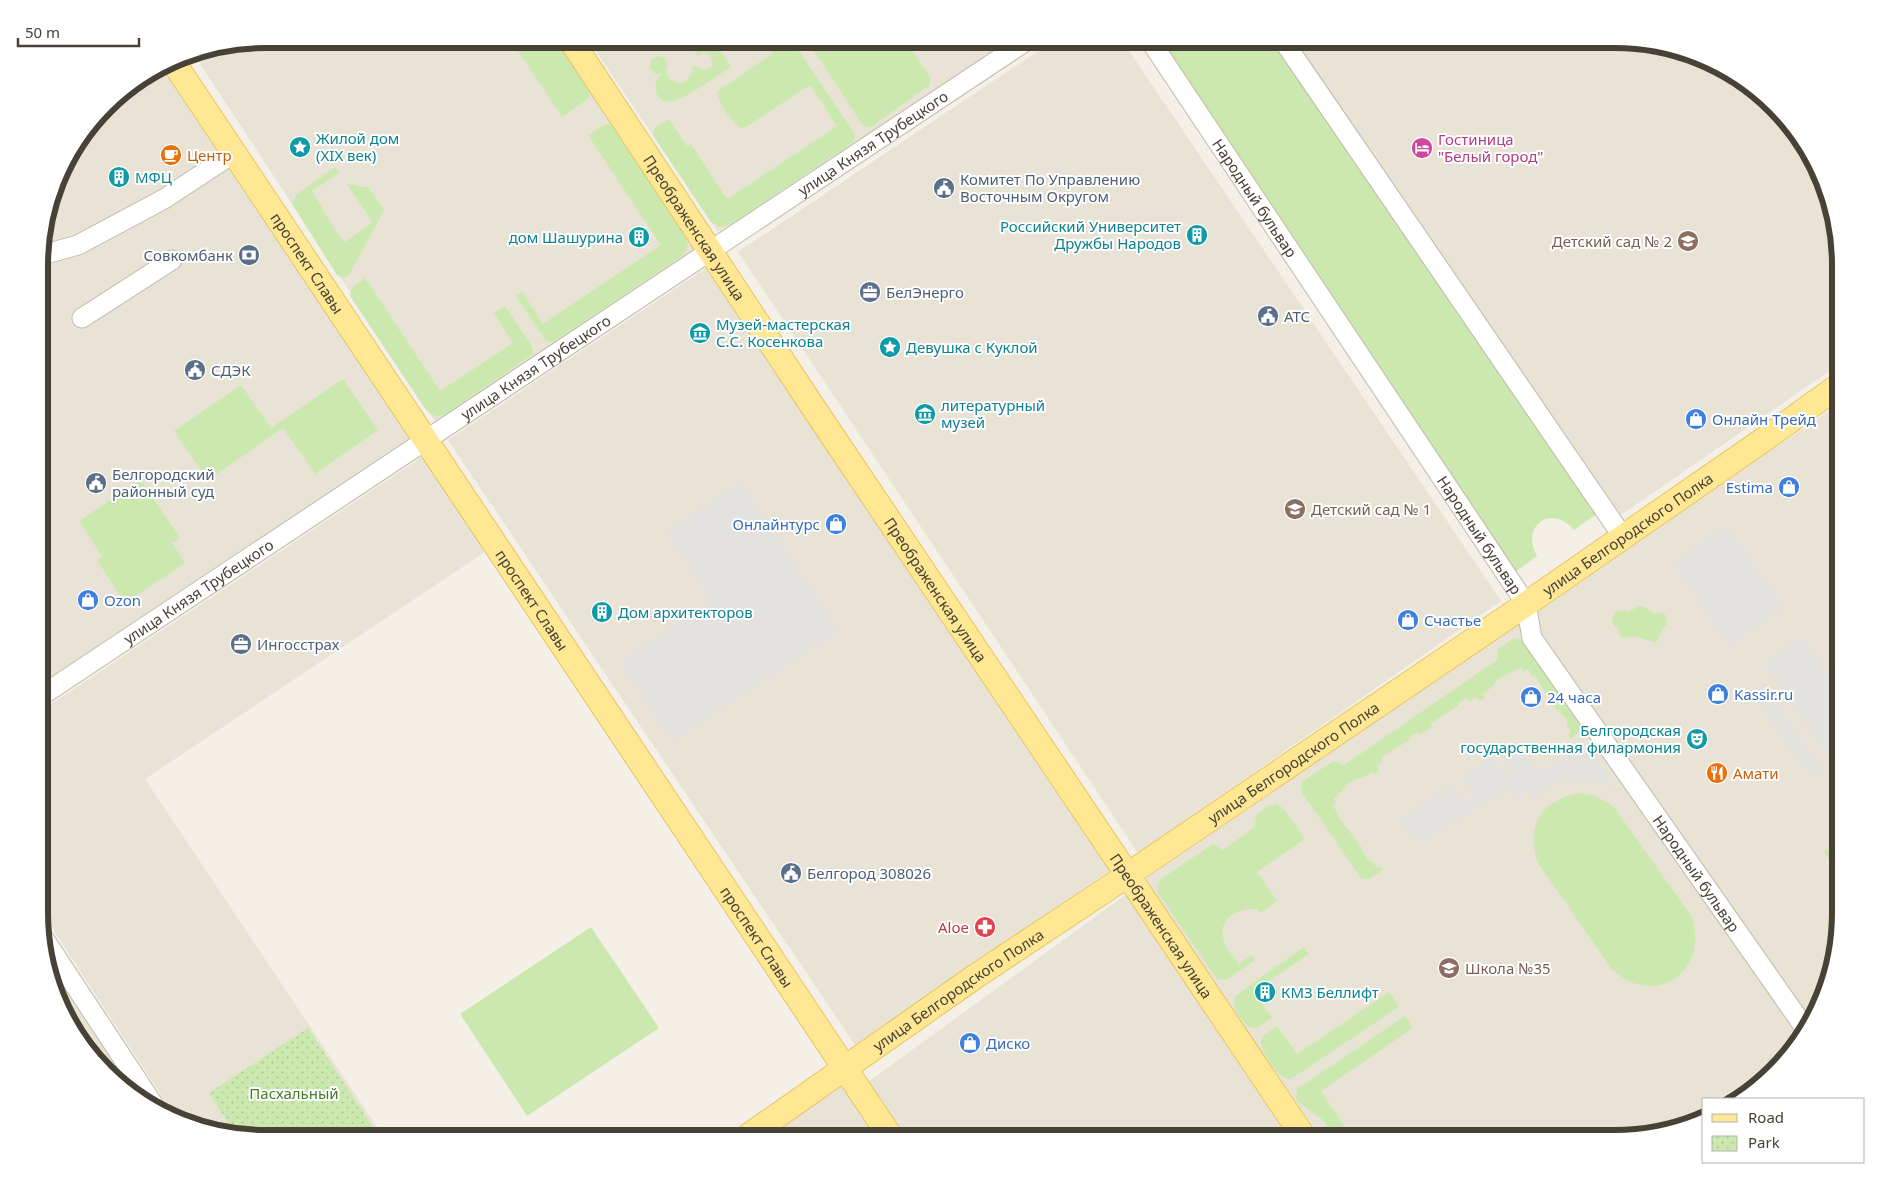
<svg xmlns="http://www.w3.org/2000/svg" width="1880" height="1178" font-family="'Noto Sans',sans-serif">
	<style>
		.residential { fill: #e8e3d5 }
		.green { fill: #cbe9af }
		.park { fill: url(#park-dots) }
		.parking { fill: #e4e2df }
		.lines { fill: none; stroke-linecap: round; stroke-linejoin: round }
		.minor-casing { stroke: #bfb9a9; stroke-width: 21 }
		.major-casing { stroke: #e5c663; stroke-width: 26 }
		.minor { stroke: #fff; stroke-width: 19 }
		.major { stroke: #ffe794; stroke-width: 24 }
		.labels { text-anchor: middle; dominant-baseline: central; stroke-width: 4; stroke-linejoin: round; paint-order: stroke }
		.culture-label { font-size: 15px; fill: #0d838f; stroke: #fff; text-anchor: start }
		.hotel-label { font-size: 15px; fill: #b23c85; stroke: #fff; text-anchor: start }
		.street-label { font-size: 15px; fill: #474136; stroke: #fff }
		.food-label { font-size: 15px; fill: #c56008; stroke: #fff; text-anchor: start }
		.service-label { font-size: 15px; fill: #4e5e75; stroke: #fff; text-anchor: start }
		.education-label { font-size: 15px; fill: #785e54; stroke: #fff; text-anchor: start }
		.shop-label { font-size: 15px; fill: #366cbe; stroke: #fff; text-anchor: start }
		.health-label { font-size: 15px; fill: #be3a42; stroke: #fff; text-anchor: end }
		.park-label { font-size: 15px; fill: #417928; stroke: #fff }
		.rim { fill: none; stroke: #474136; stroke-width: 6 }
	</style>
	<defs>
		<pattern id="park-dots" width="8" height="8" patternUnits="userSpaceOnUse" patternTransform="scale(1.25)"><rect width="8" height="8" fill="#cbe9af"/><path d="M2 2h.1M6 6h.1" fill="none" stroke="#b0c997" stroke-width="1.8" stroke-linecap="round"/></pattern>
	</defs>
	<rect width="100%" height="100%" fill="#f4f0e7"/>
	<g class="residential">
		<polygon points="264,39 558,39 696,248 436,423 193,53"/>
		<polygon points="588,39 1014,39 718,232"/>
		<polygon points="1056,39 1121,39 1501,601 1138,853 738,252"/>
		<polygon points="1288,39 1616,39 1675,47 1741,77 1811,151 1841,250 1841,363 1621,515"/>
		<polygon points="161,66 411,437 41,684 41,235 62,164 115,95"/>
		<polygon points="708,267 1112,869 855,1045 448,440"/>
		<polygon points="1841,403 1841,928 1829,986 1803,1039 1739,1099 1704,1099 1704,1117 1630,1139 1318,1139 1145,879"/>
		<polygon points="425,455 488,550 145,779 385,1139 264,1139 192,1127 178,1121 41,911 41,711"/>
		<polygon points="1128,893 1290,1139 906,1139 868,1082"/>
		<polygon points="51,969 139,1101 77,1039"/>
		<polygon points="841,1077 882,1139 754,1139"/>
	</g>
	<g class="green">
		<polygon points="510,39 555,39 589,90 590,95 588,99 562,117"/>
		<path d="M699,39H712L731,67C719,74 681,102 670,102C654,102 651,83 662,74H656L650,69L651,59L658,56L665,58L668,64L666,71C669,81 675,84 685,82L692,74V68L696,65C701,71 709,71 713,64L710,54L703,52L698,56L695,51L699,45Z"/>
		<path d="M770,39H791L854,133L855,138L852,143L730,225L720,227L711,222L654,137L653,132L656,127L669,119L687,146L691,144L727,199L837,126L810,85L746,127L741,128C733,125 716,100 718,91L772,54L774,46Z"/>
		<polygon points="806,39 904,39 930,77 930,85 872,126 867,127 862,124"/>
		<path d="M1151,39H1274L1598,513L1574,530C1552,504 1520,525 1537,556L1509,577Z"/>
		<path d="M605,124L613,126L685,235C689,243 688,250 682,256L555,341L549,342L545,340L516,296L522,292L543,324L661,245L588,135Z"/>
		<path d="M335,167L339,173L312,191C323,208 331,227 345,242L373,222L346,183L360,187H368L384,210L349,275L343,278L337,275L292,204L296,195Z"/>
		<path d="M365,278L440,391L513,343L494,313L505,306L533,348L532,355L444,415C437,417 432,416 426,410L350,296L352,288Z"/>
		<polygon points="343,379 378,430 315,474 283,428 208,480 174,431 241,385 271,428"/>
		<polygon points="141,480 180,538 172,543 185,563 125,603 97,560 102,556 79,521"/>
		<path d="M1639,606L1645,607L1654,614L1658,612L1665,614L1667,625L1663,628L1656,643L1638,637L1623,638L1620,635L1619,630L1613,625L1612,618C1615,610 1621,609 1628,612Z"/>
		<path d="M1515,638L1523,640L1581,723L1580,731L1571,739L1568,734L1571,732L1566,724L1568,722L1559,710L1557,711L1535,676L1533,677L1528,669L1524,672L1521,667C1513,673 1508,673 1500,678C1493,684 1491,689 1483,694L1485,698L1480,701L1476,697L1469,701L1466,698L1458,704L1459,705L1430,724L1432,727L1420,735L1417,732L1408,738L1409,740L1381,758L1383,762L1376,766L1379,771L1374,775L1372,772C1365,777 1360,778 1354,780C1344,785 1342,793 1333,799L1336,803L1333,806L1338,814L1337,815L1362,848L1361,849L1369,861L1371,860L1377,868L1380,866L1383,870L1369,879L1361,878L1303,794L1301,790L1302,782L1333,761L1344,765L1497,660L1498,649Z"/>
		<path d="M1579,793L1596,796L1613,806L1692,917C1704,953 1682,992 1641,985C1629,983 1620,976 1611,968L1538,863C1525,826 1541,800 1579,793Z"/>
		<path d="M1276,804L1283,808L1305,839L1257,872L1277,901L1261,913L1257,909C1240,908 1219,916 1223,937C1224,947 1233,956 1239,964L1252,955L1255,960L1229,978L1225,980L1217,979L1159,894L1157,886L1161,879L1213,844L1223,850L1255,827L1256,815L1268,806Z"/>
		<polygon points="1834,845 1841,846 1841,876 1824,852"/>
		<polygon points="591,927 659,1028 527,1116 460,1014"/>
		<path d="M1304,947L1309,954L1254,991L1272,1018L1257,1028L1249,1027C1241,1020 1231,1007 1235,996Z"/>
		<polygon points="1830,985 1829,986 1814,1017 1809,1007 1810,999"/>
		<path d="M1389,992L1399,1007L1291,1079C1277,1079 1266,1056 1261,1045L1262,1037L1277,1026L1297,1054Z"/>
		<polygon points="1405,1016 1413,1028 1321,1091 1353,1139 1336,1139 1323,1120 1298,1102 1296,1098 1297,1089"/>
	</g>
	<polygon class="park" points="308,1028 376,1132 365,1139 264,1139 255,1138 253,1135 250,1137 236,1135 209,1093"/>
	<g class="parking">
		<polygon points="146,76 153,87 90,127 115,95"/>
		<polygon points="740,482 839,631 672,742 619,662 712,600 666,531"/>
		<polygon points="1726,525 1784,608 1730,646 1672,563"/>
		<polygon points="1802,636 1841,692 1841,774 1763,663"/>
		<polygon points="1763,683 1823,771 1811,779 1751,692"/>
		<polygon points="1514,741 1532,767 1548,768 1584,744 1616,789 1591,780 1563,779 1534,799 1528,790 1514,799 1509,791 1417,844 1399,819 1451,784 1465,802 1474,795 1462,776 1492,756 1505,775 1512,770 1499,751"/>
	</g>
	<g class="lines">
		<g class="minor-casing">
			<g id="minor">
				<path id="s1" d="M1149,39L1526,604L1532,638L1807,1031"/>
				<polyline points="1282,39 1623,537"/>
				<polyline points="42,255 78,245 164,199 234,153"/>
				<polyline points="82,318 172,260"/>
				<path id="s2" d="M41,696L1029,39"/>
				<polyline points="41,934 157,1110"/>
			</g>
		</g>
		<g class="major-casing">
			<g id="major">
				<path id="s3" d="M570,39L817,413L1305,1139"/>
				<path id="s4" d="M172,60L892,1139"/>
				<path id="s5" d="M744,1139L976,976L1104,891L1506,618L1766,438L1841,384"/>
			</g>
		</g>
		<use href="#minor" class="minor"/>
		<use href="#major" class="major"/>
	</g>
	<defs>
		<g id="sight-disc" transform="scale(1.125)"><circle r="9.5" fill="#0f9aa8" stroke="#fff"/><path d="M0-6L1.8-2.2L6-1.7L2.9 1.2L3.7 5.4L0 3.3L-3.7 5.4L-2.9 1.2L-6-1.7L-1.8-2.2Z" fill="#fff"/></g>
		<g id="hotel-disc" transform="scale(1.125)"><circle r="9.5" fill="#d1479c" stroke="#fff"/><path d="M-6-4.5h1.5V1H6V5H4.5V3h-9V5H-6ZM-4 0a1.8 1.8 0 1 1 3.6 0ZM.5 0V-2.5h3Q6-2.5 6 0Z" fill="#fff"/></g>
		<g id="cafe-disc" transform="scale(1.125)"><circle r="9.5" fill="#e8710a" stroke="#fff"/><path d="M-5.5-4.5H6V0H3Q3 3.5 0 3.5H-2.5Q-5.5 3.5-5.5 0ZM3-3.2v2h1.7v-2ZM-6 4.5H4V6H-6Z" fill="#fff"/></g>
		<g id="building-disc" transform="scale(1.125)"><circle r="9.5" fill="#0f9aa8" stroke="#fff"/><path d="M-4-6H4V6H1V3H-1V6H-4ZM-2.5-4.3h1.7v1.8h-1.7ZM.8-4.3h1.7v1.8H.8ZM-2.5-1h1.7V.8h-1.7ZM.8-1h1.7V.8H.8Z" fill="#fff"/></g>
		<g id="civic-disc" transform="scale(1.125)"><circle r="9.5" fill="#5c6f8a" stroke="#fff"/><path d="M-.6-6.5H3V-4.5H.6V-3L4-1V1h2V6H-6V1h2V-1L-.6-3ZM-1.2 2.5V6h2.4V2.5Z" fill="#fff"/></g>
		<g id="school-disc" transform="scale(1.125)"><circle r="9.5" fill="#8d6e63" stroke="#fff"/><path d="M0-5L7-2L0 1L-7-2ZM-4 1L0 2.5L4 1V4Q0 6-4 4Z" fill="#fff"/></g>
		<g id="bank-disc" transform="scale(1.125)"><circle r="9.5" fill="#5c6f8a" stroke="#fff"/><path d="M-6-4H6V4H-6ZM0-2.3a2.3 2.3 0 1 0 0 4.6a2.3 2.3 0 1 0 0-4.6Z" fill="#fff"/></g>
		<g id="office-disc" transform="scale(1.125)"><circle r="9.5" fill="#5c6f8a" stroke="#fff"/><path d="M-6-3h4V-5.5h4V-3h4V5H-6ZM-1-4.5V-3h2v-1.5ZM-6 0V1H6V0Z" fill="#fff"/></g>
		<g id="museum-disc" transform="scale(1.125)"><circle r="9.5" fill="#0f9aa8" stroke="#fff"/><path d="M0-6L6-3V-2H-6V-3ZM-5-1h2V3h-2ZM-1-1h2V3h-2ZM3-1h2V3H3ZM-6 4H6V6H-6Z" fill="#fff"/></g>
		<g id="shop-disc" transform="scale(1.125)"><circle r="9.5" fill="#3f7fe0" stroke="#fff"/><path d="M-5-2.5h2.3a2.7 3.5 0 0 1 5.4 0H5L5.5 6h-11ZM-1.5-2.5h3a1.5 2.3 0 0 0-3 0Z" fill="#fff"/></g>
		<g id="theatre-disc" transform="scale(1.125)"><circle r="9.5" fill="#0f9aa8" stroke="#fff"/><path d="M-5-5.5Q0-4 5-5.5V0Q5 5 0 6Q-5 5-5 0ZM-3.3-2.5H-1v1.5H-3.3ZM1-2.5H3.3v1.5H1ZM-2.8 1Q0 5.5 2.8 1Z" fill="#fff"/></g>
		<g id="restaurant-disc" transform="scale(1.125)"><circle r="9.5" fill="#e8710a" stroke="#fff"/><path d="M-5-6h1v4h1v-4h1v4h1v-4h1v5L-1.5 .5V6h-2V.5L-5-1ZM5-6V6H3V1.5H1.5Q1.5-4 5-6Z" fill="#fff"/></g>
		<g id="pharmacy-disc" transform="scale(1.125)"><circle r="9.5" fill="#e0444e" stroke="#fff"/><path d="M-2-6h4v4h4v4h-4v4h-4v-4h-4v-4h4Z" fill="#fff"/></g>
	</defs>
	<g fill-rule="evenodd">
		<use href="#sight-disc" x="300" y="147"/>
		<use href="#hotel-disc" x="1422" y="148"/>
		<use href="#cafe-disc" x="171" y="155"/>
		<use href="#building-disc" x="119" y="177"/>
		<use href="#civic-disc" x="944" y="188"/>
		<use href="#building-disc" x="1197" y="235"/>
		<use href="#building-disc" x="639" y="237"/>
		<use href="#school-disc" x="1688" y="241"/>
		<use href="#bank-disc" x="249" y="255"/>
		<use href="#office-disc" x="870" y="292"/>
		<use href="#civic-disc" x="1268" y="316"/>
		<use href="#museum-disc" x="700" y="333"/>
		<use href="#sight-disc" x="890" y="347"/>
		<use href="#civic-disc" x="195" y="370"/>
		<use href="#museum-disc" x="925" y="414"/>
		<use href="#shop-disc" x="1696" y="419"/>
		<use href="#civic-disc" x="96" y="483"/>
		<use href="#shop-disc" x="1789" y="487"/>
		<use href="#school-disc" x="1295" y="509"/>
		<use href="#shop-disc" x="836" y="524"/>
		<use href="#shop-disc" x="88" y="600"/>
		<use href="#building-disc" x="602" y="612"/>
		<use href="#shop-disc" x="1408" y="620"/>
		<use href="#office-disc" x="241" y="644"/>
		<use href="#shop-disc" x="1718" y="694"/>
		<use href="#shop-disc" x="1531" y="697"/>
		<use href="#theatre-disc" x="1697" y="739"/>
		<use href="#restaurant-disc" x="1717" y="773"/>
		<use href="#civic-disc" x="791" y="873"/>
		<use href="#pharmacy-disc" x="985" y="927"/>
		<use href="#school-disc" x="1449" y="968"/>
		<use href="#building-disc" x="1265" y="992"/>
		<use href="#shop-disc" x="970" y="1043"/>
	</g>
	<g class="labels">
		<g class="culture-label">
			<text x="316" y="138">Жилой дом<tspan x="316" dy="17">(XIX век)</tspan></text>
			<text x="135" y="177">МФЦ</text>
			<text x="1181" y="226" text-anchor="end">Российский Университет<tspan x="1181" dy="17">Дружбы Народов</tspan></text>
			<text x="623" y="237" text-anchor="end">дом Шашурина</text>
			<text x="716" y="324">Музей-мастерская<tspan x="716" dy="17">С.С. Косенкова</tspan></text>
			<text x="906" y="347">Девушка с Куклой</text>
			<text x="941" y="405">литературный<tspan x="941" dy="17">музей</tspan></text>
			<text x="618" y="612">Дом архитекторов</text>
			<text x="1681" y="730" text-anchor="end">Белгородская<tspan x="1681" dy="17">государственная филармония</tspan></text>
			<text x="1281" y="992">КМЗ Беллифт</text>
		</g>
		<g class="hotel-label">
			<text x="1438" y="139">Гостиница<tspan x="1438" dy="17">"Белый город"</tspan></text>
		</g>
		<g class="street-label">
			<text stroke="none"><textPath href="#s2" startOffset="999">улица Князя Трубецкого</textPath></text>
			<text stroke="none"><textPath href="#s1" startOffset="191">Народный бульвар</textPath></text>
			<text stroke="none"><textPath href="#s3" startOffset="226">Преображенская улица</textPath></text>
			<text stroke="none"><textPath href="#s4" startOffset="244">проспект Славы</textPath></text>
			<text stroke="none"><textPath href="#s2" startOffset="594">улица Князя Трубецкого</textPath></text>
			<text stroke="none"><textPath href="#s5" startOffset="1071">улица Белгородского Полка</textPath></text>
			<text stroke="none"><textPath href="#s1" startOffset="596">Народный бульвар</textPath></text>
			<text stroke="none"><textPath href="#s3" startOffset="661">Преображенская улица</textPath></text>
			<text stroke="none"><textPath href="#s2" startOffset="189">улица Князя Трубецкого</textPath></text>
			<text stroke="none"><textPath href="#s4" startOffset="649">проспект Славы</textPath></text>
			<text stroke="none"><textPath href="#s5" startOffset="666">улица Белгородского Полка</textPath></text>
			<text stroke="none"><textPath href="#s1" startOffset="1001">Народный бульвар</textPath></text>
			<text stroke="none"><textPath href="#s3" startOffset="1066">Преображенская улица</textPath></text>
			<text stroke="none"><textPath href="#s4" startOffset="1054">проспект Славы</textPath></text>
			<text stroke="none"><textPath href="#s5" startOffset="261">улица Белгородского Полка</textPath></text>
		</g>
		<g class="food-label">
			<text x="187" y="155">Центр</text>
			<text x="1733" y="773">Амати</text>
		</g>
		<g class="service-label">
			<text x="960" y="179">Комитет По Управлению<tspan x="960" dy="17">Восточным Округом</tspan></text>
			<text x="233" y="255" text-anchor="end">Совкомбанк</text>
			<text x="886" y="292">БелЭнерго</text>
			<text x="1284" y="316">АТС</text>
			<text x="211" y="370">СДЭК</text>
			<text x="112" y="474">Белгородский<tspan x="112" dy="17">районный суд</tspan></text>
			<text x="257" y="644">Ингосстрах</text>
			<text x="807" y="873">Белгород 308026</text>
		</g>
		<g class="education-label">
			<text x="1672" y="241" text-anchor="end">Детский сад № 2</text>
			<text x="1311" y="509">Детский сад № 1</text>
			<text x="1465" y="968">Школа №35</text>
		</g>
		<g class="shop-label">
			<text x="1712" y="419">Онлайн Трейд</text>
			<text x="1773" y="487" text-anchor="end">Estima</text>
			<text x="820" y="524" text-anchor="end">Онлайнтурс</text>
			<text x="104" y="600">Ozon</text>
			<text x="1424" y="620">Счастье</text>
			<text x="1734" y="694">Kassir.ru</text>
			<text x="1547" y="697">24 часа</text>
			<text x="986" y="1043">Диско</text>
		</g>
		<g class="health-label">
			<text x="969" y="927">Aloe</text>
		</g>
		<g class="park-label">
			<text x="294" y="1093">Пасхальный</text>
		</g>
	</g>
	<path d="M0 0H1880V1178H0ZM265 48H1615A217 217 0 0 1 1832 265V913A217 217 0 0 1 1615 1130H265A217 217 0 0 1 48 913V265A217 217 0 0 1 265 48Z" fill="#fff" fill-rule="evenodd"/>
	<path class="rim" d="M265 48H1615A217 217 0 0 1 1832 265V913A217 217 0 0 1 1615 1130H265A217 217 0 0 1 48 913V265A217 217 0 0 1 265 48Z"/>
	<rect x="1702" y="1098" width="162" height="65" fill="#ffffff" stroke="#b5b3af"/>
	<rect x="1712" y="1114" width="25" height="8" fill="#ffe794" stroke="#b5b3af"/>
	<text x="1748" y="1123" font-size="15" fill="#474136">Road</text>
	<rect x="1712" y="1136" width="25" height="15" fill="url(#park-dots)" stroke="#b5b3af"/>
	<text x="1748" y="1148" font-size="15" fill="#474136">Park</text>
	<path d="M18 38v8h121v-8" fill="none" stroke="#474136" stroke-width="2.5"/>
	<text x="25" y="38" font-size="15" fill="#474136" stroke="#ffffff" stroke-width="4" paint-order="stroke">50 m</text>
</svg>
